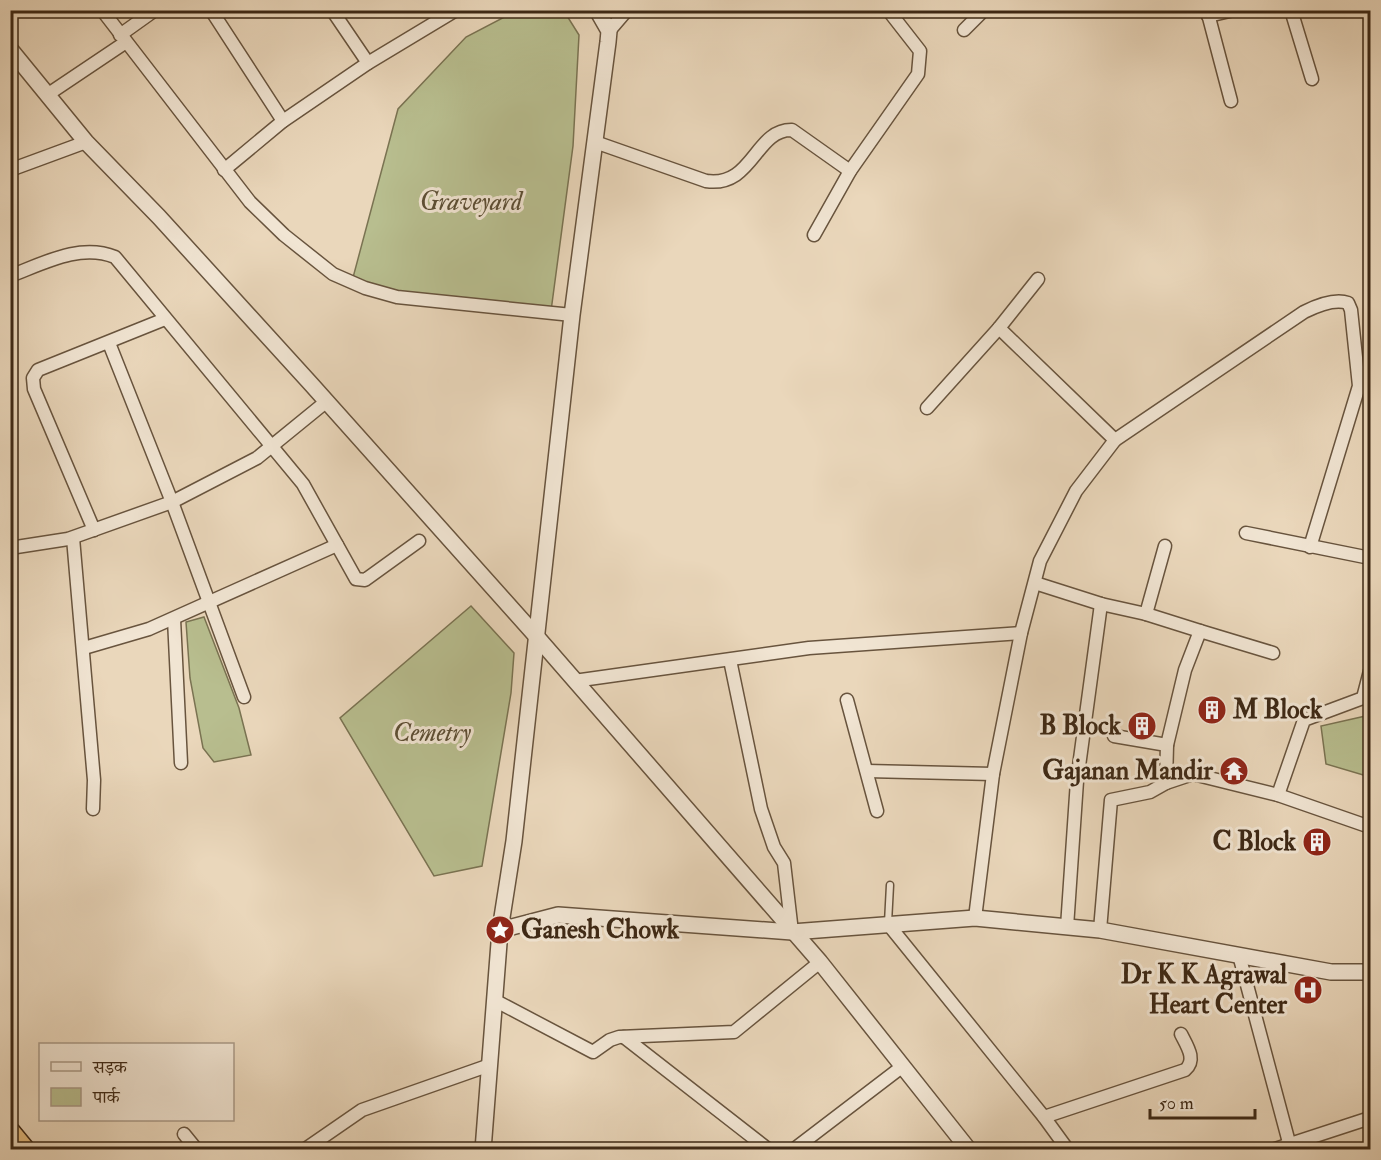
<svg xmlns="http://www.w3.org/2000/svg" width="1381" height="1160" font-family="'IM FELL Double Pica','Noto Serif Devanagari',serif">
	<style>
		.green { fill: #b8be8f; stroke: #7a7352; stroke-width: 1.5 }
		.lines { fill: none; stroke-linecap: round; stroke-linejoin: round }
		.service-casing { stroke: #68543e; stroke-width: 9 }
		.minor-casing { stroke: #68543e; stroke-width: 15 }
		.tertiary-casing { stroke: #68543e; stroke-width: 18 }
		.trunk-casing { stroke: #3d2815; stroke-width: 24 }
		.service { stroke: #f1e5d3; stroke-width: 6 }
		.minor { stroke: #f1e5d3; stroke-width: 12 }
		.tertiary { stroke: #f1e5d3; stroke-width: 15 }
		.trunk { stroke: #e5bc7e; stroke-width: 21 }
		.labels { text-anchor: middle; dominant-baseline: central; stroke-width: 6; stroke-linejoin: round; paint-order: stroke }
		.park-label { font-size: 26px; font-style: italic; fill: #5c4e34; stroke: #f1e5d3 }
		.poi-label { font-size: 26px; font-weight: bold; fill: #3d2815; stroke: #f1e5d3; text-anchor: end }
	</style>
	<rect width="100%" height="100%" fill="#ead7bb"/>
	<filter id="stains"><feTurbulence type="fractalNoise" baseFrequency=".00333" numOctaves="4"/><feColorMatrix values="0 0 0 0 .2 0 0 0 0 .09 0 0 0 0 .02 0 0 0 .5 -.17"/></filter>
	<radialGradient id="worn" r=".72"><stop offset=".6" stop-color="#630" stop-opacity="0"/><stop offset="1" stop-color="#630" stop-opacity=".3"/></radialGradient>
	<g class="green">
		<polygon points="516,11 564,11 579,35 573,146 551,311 351,285 398,109 466,37"/>
		<polygon points="471,606 514,653 511,693 482,866 434,876 340,718"/>
		<polygon points="204,617 239,708 251,755 214,762 203,748 190,678 186,622"/>
		<polygon points="1370,715 1370,777 1326,764 1321,726"/>
	</g>
	<g class="lines">
		<g class="service-casing">
			<polyline id="service" points="888,923 890,885"/>
		</g>
		<g class="minor-casing">
			<g id="minor">
				<polyline points="102,10 250,202 284,235 333,274 365,288 397,297 572,315"/>
				<polyline points="211,10 283,121"/>
				<polyline points="332,10 368,63"/>
				<polyline points="1207,10 1231,101"/>
				<polyline points="1291,10 1312,79"/>
				<polyline points="1208,16 1234,10"/>
				<polyline points="964,30 984,10"/>
				<polyline points="609,31 627,10"/>
				<polyline points="120,35 155,10"/>
				<polyline points="47,95 126,42"/>
				<path d="M595,142L706,181C753,188 755,129 792,130L850,171"/>
				<polyline points="10,170 86,142"/>
				<polyline points="224,170 283,121 368,63 456,10"/>
				<polyline points="814,235 850,171 918,74 920,51 888,10"/>
				<path d="M10,276C44,263 80,243 115,257L303,484L356,579L365,580L419,541"/>
				<polyline points="999,328 1115,440"/>
				<polyline points="109,343 172,502 244,697"/>
				<polyline points="927,408 999,328 1038,279"/>
				<polyline points="94,530 34,389 33,378 38,370 165,319"/>
				<polyline points="1246,533 1370,558"/>
				<polyline points="73,538 94,780 93,809"/>
				<polyline points="10,548 68,539 172,502 257,458 327,401"/>
				<polyline points="1035,583 1101,604 1146,614 1200,631"/>
				<polyline points="1146,614 1165,546"/>
				<polyline points="174,619 181,763"/>
				<polyline points="84,648 149,629 337,545"/>
				<polyline points="730,660 761,809 774,847 784,863 792,932"/>
				<polyline points="574,681 809,648 1021,633"/>
				<polyline points="847,700 877,811"/>
				<polyline points="1167,745 1185,670 1200,631 1273,653"/>
				<polyline points="867,771 993,774"/>
				<polyline points="1166,783 1193,774 1278,795 1370,827"/>
				<polyline points="1278,795 1304,720 1363,698 1370,671"/>
				<path d="M975,918L993,774L1021,633L1040,561L1076,491L1115,440L1304,312C1316,306 1334,298 1348,303L1351,310L1359,386L1310,547"/>
				<polyline points="888,924 1044,1117 1068,1150"/>
				<polyline points="1067,927 1077,781 1101,604"/>
				<polyline points="1100,930 1111,800 1150,792 1166,783 1167,745 1114,736"/>
				<polyline points="1239,955 1291,1150"/>
				<polyline points="496,1001 593,1052 610,1040 619,1037 734,1032 820,962"/>
				<polyline points="624,1037 769,1150"/>
				<path d="M1044,1117L1185,1070C1197,1060 1187,1046 1181,1034"/>
				<polyline points="184,1134 197,1150"/>
				<polyline points="304,1150 362,1110 490,1065"/>
				<polyline points="793,1150 903,1066"/>
				<polyline points="1272,1150 1370,1118"/>
			</g>
		</g>
		<g class="tertiary-casing">
			<g id="tertiary">
				<polyline points="10,49 86,142 159,217 311,384 537,637 820,962 969,1150"/>
				<polyline points="500,930 558,915 792,932 975,918 1100,930 1331,972 1370,972"/>
				<polyline points="483,1150 500,930 514,841 572,315 608,42 609,31 597,10"/>
			</g>
		</g>
		<g class="trunk-casing">
			<polyline id="trunk" points="10,1133 24,1150"/>
		</g>
		<use href="#service" class="service"/>
		<use href="#minor" class="minor"/>
		<use href="#tertiary" class="tertiary"/>
		<use href="#trunk" class="trunk"/>
	</g>
	<defs>
		<g id="building-disc" transform="scale(1.5)"><circle r="9.5" fill="#8f2418" stroke="#f1e5d3"/><path d="M-4-6H4V6H1V3H-1V6H-4ZM-2.5-4.3h1.7v1.8h-1.7ZM.8-4.3h1.7v1.8H.8ZM-2.5-1h1.7V.8h-1.7ZM.8-1h1.7V.8H.8Z" fill="#fff"/></g>
		<g id="temple-disc" transform="scale(1.5)"><circle r="9.5" fill="#8f2418" stroke="#f1e5d3"/><path d="M0-6L5-2H3V0L6.5 2.5H4V6H1.5V3h-3V6H-4V2.5H-6.5L-3 0V-2H-5Z" fill="#fff"/></g>
		<g id="sight-disc" transform="scale(1.5)"><circle r="9.5" fill="#8f2418" stroke="#f1e5d3"/><path d="M0-6L1.8-2.2L6-1.7L2.9 1.2L3.7 5.4L0 3.3L-3.7 5.4L-2.9 1.2L-6-1.7L-1.8-2.2Z" fill="#fff"/></g>
		<g id="hospital-disc" transform="scale(1.5)"><circle r="9.5" fill="#8f2418" stroke="#f1e5d3"/><path d="M-5-5h3v3.5h4V-5h3V5h-3V1.5h-4V5h-3Z" fill="#fff"/></g>
	</defs>
	<g fill-rule="evenodd">
		<use href="#building-disc" x="1212" y="710"/>
		<use href="#building-disc" x="1142" y="726"/>
		<use href="#temple-disc" x="1234" y="771"/>
		<use href="#building-disc" x="1317" y="842"/>
		<use href="#sight-disc" x="500" y="930"/>
		<use href="#hospital-disc" x="1308" y="990"/>
	</g>
	<g class="labels">
		<g class="park-label">
			<text x="471" y="202">Graveyard</text>
			<text x="432" y="733">Cemetry</text>
		</g>
		<g class="poi-label">
			<text x="1233" y="710" text-anchor="start">M Block</text>
			<text x="1121" y="726">B Block</text>
			<text x="1213" y="771">Gajanan Mandir</text>
			<text x="1296" y="842">C Block</text>
			<text x="521" y="930" text-anchor="start">Ganesh Chowk</text>
			<text x="1287" y="975">Dr K K Agrawal<tspan x="1287" dy="30">Heart Center</tspan></text>
		</g>
	</g>
	<rect width="1381" height="1160" fill="none" stroke="#ead7bb" stroke-width="36"/>
	<rect x="12" y="12" width="1357" height="1136" fill="none" stroke="#3d2815" stroke-width="3"/>
	<rect x="18" y="18" width="1345" height="1124" fill="none" stroke="#3d2815" stroke-width="1.5"/>
	<rect x="39" y="1043" width="195" height="78" fill="#f1e5d3" stroke="#a99987" stroke-width="1.5"/>
	<rect x="51" y="1062" width="30" height="9" fill="#f1e5d3" stroke="#a99987" stroke-width="1.5"/>
	<text x="93" y="1073" font-size="18" fill="#3d2815">सड़क</text>
	<rect x="51" y="1088" width="30" height="18" fill="#b8be8f" stroke="#a99987" stroke-width="1.5"/>
	<text x="93" y="1103" font-size="18" fill="#3d2815">पार्क</text>
	<path d="M1150 1109v9h105v-9" fill="none" stroke="#3d2815" stroke-width="3"/>
	<text x="1159" y="1109" font-size="18" fill="#3d2815" stroke="#f1e5d3" stroke-width="4.5" paint-order="stroke">50 m</text>
	<rect width="100%" height="100%" filter="url(#stains)"/>
	<rect width="100%" height="100%" fill="url(#worn)"/>
</svg>
